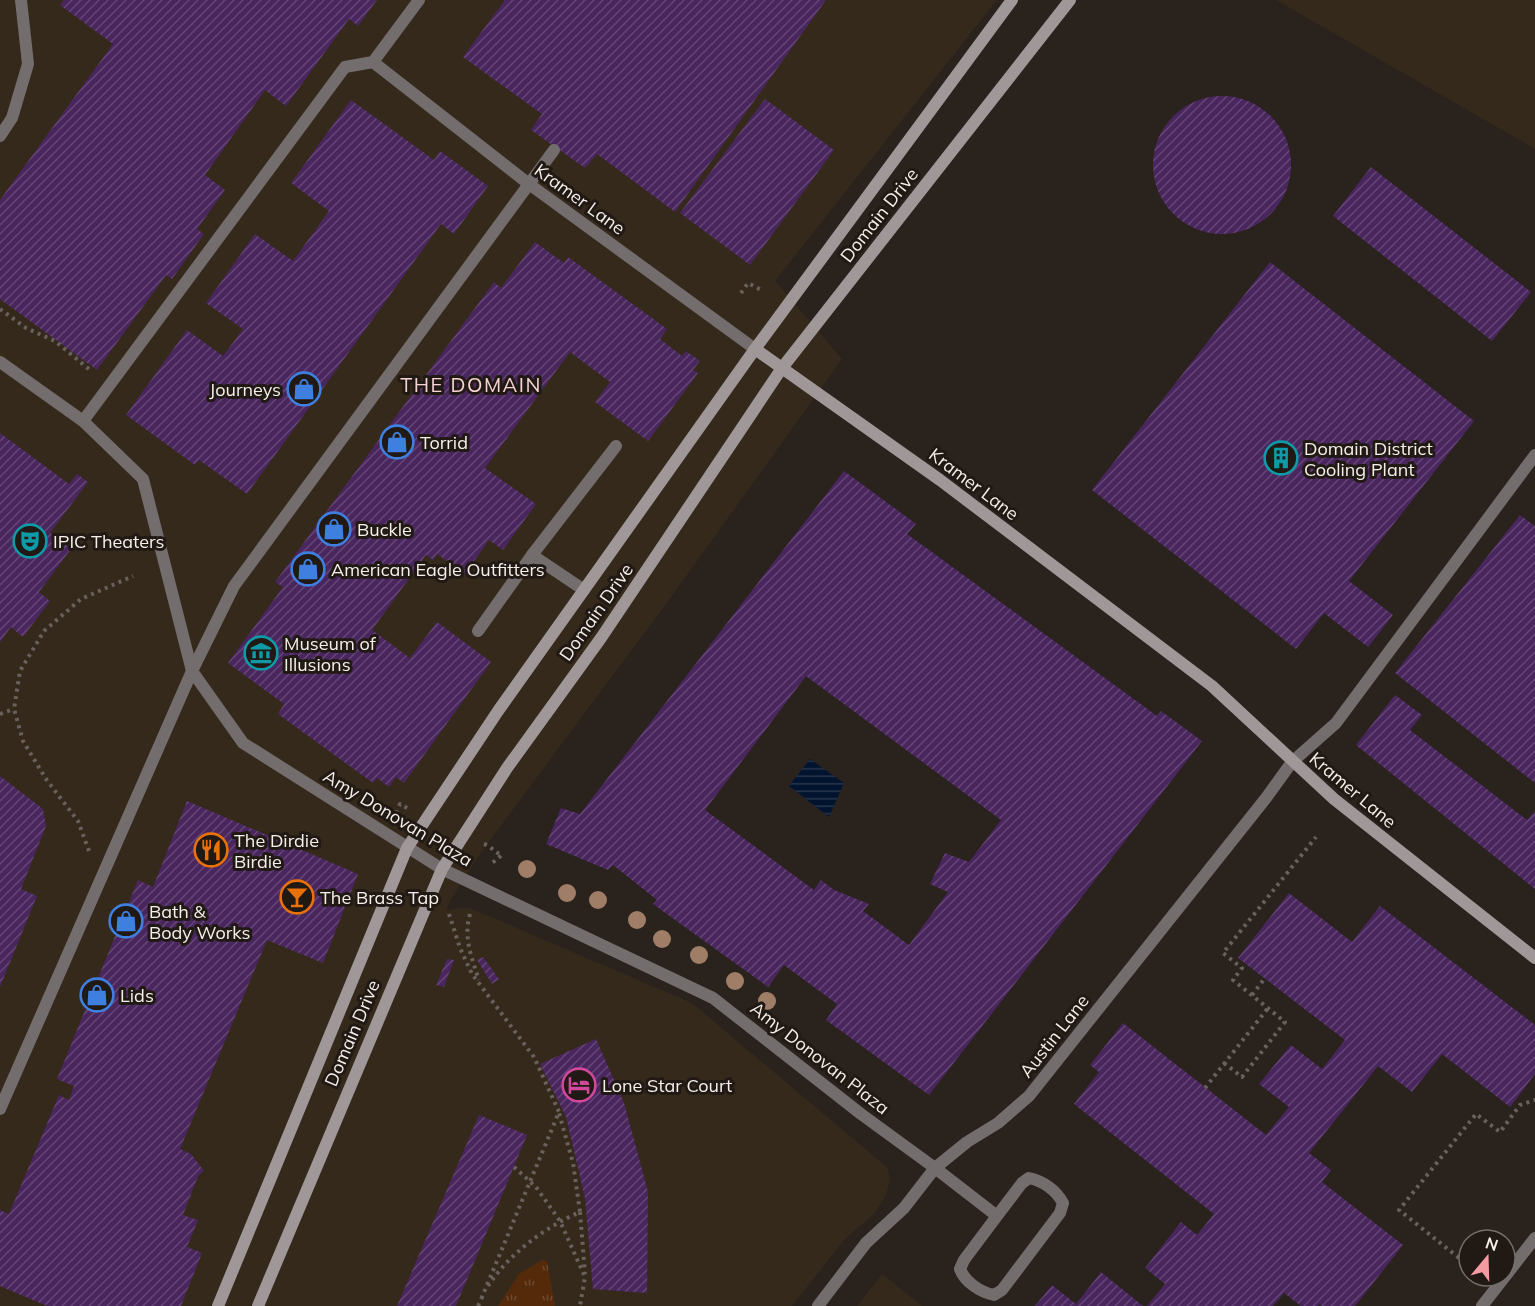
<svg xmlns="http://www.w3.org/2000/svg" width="1535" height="1306" font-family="Mulish,sans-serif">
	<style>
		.commercial { fill: #35291b }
		.grass { fill: url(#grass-tufts) }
		.water { fill: url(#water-rules) }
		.building { fill: url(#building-hatch); fill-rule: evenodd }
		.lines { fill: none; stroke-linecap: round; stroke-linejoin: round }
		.path { stroke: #68615c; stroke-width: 4; stroke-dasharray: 3 4.5; stroke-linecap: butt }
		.lane { stroke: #736d6e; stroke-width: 12 }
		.street { stroke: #736d6e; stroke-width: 12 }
		.secondary { stroke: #a09799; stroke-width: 12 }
		.tree { fill: #9f7d67 }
		.labels { text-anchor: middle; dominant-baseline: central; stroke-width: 6; stroke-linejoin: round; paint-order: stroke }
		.street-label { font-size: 18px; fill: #f5efeb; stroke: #201914 }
		.poi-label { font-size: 18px; fill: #f5efeb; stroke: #201914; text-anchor: start }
		.neighbourhood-label { font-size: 20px; letter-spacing: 1.5px; fill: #f6d2d4; stroke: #201914 }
	</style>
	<defs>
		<pattern id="grass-tufts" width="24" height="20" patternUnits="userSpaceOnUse" patternTransform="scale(1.5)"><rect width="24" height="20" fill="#542a0b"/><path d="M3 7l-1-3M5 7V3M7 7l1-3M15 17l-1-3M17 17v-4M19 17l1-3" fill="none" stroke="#6d492f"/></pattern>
		<pattern id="water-rules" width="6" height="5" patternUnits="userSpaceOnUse" patternTransform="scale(1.5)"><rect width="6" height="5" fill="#01142f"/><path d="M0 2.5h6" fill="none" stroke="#27364d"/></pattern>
		<pattern id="building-hatch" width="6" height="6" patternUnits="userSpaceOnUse" patternTransform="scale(1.5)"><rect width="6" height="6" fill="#4a265f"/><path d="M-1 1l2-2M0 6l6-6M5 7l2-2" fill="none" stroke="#654676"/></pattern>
	</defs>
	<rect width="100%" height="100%" fill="#2a221d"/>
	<g class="commercial">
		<polygon points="0,0 997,0 775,281 842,359 677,589 477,858 450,901 446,911 459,908 470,908 692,1003 888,1168 890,1180 886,1195 875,1213 844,1240 792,1306 0,1306"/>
		<polygon points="1276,0 1535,0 1535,149"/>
		<polygon points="882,1274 922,1306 857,1306"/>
	</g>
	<polygon class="grass" points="542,1260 547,1261 555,1306 498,1306 519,1274"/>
	<polygon class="water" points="810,759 844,783 829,817 789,786"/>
	<g class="building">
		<polygon points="64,0 377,0 358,26 349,19 286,106 265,90 205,175 225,190 197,229 204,234 172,279 166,275 97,370 0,299 0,200 113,44 60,5"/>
		<polygon points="505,0 826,0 675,212 597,154 585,168 531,130 542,114 463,57"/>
		<circle cx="1222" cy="165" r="69"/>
		<polygon points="765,99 834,150 750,265 680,213"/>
		<polygon points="351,100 434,160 440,151 488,186 454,234 441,224 247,494 199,460 195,465 126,415 187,330 223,356 243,329 206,303 255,234 293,261 329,211 291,183"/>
		<polygon points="1371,167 1531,292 1492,341 1333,216"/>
		<polygon points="535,242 564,263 568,257 667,329 660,339 682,356 686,351 700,361 693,370 698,373 648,441 595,402 610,382 570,352 485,468 536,504 503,550 489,540 465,574 437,554 433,560 426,555 372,630 410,658 437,622 491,662 404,783 396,777 389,787 377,778 373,783 278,714 284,704 228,663 283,587 275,582 494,282 501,288"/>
		<polygon points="1270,262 1474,421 1349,581 1393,615 1368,647 1324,613 1296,649 1092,490"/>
		<polygon points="0,433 69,484 77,474 88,482 50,533 71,549 39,592 50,601 23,637 11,627 0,642"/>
		<path d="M844,471L916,524L907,534L1157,716L1161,711L1202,741L929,1095L826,1020L837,1004L784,965L768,987L653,904L657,900L613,865L608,870L546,844L561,808L580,814ZM806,676L1001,820L969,862L945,853L930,884L948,892L909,945L863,911L869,904L834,890L821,880L814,890L705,810Z"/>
		<polygon points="1520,515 1535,526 1535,783 1395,673"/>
		<polygon points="1395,695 1422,715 1410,730 1527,820 1535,811 1535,889 1356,745"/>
		<polygon points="0,776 43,809 46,826 21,889 37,896 0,987"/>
		<polygon points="187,801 358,874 323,963 267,940 180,1149 191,1154 204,1171 198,1176 183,1215 198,1220 187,1247 202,1253 181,1306 47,1306 0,1286 0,1210 9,1214 59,1095 69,1100 74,1086 57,1079 138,880 153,887"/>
		<polygon points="1289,893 1352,942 1380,906 1535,1025 1535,1074 1510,1107 1442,1054 1412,1092 1378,1066 1309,1153 1331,1170 1322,1182 1403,1245 1355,1306 1322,1306 1319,1304 1318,1306 1301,1306 1284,1293 1273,1306 1147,1306 1165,1284 1145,1268 1181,1222 1197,1235 1214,1214 1074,1104 1099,1072 1090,1065 1123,1023 1266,1135 1289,1107 1259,1084 1291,1045 1322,1069 1345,1040 1238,958"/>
		<polygon points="483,957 499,979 492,984 477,960"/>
		<polygon points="447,959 454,960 444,987 436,985"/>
		<polygon points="596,1039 624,1103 648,1192 647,1293 593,1289 585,1198 566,1117 540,1064"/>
		<polygon points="479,1115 527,1135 456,1306 397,1306"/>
		<polygon points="1101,1272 1143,1306 1035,1306 1052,1285 1076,1304"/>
	</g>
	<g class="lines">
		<g class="path">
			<polyline points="741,293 748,283 763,291"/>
			<polyline points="0,309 26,328 55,341 90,370"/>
			<polyline points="0,714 14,709"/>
			<polyline points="396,813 400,804 409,809"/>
			<path d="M484,844C491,846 495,853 502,855L491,864"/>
			<polyline points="89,851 78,821 46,779 23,741 14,709 20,671 44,631 81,599 133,576"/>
			<polyline points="449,914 460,948 472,974 534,1057 559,1112 482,1297"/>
			<path d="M470,914C463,937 472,959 479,980"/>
			<polyline points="1252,995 1265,978"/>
			<polyline points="1224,1063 1242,1077 1285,1022 1233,980 1242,968 1223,953 1316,837"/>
			<polyline points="1205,1088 1268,1008"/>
			<polyline points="514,1167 536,1187 560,1221 585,1277 580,1306"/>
			<polyline points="580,1212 585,1274"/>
			<polyline points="1466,1271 1459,1258 1399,1210 1476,1114 1500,1132 1520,1105 1535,1100"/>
			<path d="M488,1286C509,1254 545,1227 580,1212L573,1163L559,1113"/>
			<polyline points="478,1306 483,1295"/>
		</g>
		<g class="lane">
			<polyline points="532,555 584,590"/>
			<polyline points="478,631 532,555 616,446"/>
			<path d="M935,1168L997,1216L964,1260L960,1269C965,1282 980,1292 994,1295L1002,1290L1060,1213L1063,1203C1056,1190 1043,1181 1029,1178L1022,1183L997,1216"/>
		</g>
		<g class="street">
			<polyline points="373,62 529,184 755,349"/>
			<polyline points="0,136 12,118 28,64 21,0"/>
			<polyline points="0,362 83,421 143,479 192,671 243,743 442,869 713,998 861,1114 935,1168"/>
			<polyline points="83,421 345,67 373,62 419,0"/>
			<polyline points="0,1109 192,671 234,586 554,150"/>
			<polyline points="818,1306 866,1243 904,1208 935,1168 967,1142 998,1123 1029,1096 1266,798 1292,762 1336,723 1535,455"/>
			<polyline points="1482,1306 1535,1238"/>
		</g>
		<g class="secondary">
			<polyline points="755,349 940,480 1212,686 1334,799 1535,958"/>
			<polyline points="218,1306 407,848 498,711 755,349 1012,0"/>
			<polyline points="258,1306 442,869 507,768 601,638 782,368 1070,0"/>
		</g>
	</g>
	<g class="tree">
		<circle cx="527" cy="869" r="9"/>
		<circle cx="567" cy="893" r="9"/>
		<circle cx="598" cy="900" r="9"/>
		<circle cx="637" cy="920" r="9"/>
		<circle cx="662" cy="939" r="9"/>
		<circle cx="699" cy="955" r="9"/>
		<circle cx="735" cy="981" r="9"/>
		<circle cx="767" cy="1001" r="9"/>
	</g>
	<defs>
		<g id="shop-ring" transform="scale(1.725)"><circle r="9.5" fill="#201914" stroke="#3f7fe0" stroke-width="1.5"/><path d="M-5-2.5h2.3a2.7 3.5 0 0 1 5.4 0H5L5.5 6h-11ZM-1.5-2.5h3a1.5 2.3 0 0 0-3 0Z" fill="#3f7fe0"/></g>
		<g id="building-ring" transform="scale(1.725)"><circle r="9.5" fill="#201914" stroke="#0f9aa8" stroke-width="1.5"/><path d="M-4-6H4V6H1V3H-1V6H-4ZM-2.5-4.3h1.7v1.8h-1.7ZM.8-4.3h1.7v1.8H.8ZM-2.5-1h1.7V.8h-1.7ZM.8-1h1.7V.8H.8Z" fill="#0f9aa8"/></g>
		<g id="theatre-ring" transform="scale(1.725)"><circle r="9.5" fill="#201914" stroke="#0f9aa8" stroke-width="1.5"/><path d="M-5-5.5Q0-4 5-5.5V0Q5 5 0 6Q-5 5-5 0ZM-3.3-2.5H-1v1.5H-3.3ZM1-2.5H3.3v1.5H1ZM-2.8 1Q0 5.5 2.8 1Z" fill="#0f9aa8"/></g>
		<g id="museum-ring" transform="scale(1.725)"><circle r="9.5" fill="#201914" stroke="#0f9aa8" stroke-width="1.5"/><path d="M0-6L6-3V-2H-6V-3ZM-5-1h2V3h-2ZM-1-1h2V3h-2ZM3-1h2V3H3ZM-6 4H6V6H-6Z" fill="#0f9aa8"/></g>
		<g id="restaurant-ring" transform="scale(1.725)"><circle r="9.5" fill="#201914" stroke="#e8710a" stroke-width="1.5"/><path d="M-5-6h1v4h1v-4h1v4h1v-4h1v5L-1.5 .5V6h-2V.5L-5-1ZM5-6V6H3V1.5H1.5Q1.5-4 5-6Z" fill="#e8710a"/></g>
		<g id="bar-ring" transform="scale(1.725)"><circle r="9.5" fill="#201914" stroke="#e8710a" stroke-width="1.5"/><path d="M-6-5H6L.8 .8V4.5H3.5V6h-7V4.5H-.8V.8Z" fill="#e8710a"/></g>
		<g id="hotel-ring" transform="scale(1.725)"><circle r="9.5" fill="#201914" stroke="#d1479c" stroke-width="1.5"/><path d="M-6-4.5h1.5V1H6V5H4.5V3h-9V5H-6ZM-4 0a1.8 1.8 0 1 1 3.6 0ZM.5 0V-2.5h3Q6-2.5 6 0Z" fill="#d1479c"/></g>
	</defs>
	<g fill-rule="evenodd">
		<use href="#shop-ring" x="304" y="389"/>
		<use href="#shop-ring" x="397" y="442"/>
		<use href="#building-ring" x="1281" y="458"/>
		<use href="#shop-ring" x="334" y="529"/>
		<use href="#theatre-ring" x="30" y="541"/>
		<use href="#shop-ring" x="308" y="569"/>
		<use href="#museum-ring" x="261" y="653"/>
		<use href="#restaurant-ring" x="211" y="850"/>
		<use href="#bar-ring" x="297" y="897"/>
		<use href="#shop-ring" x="126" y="921"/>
		<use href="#shop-ring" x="97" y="995"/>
		<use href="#hotel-ring" x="579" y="1085"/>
	</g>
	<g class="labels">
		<g class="street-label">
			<text transform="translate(580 199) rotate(36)">Kramer Lane</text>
			<text transform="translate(879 215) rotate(-52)">Domain Drive</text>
			<text transform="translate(974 484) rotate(37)">Kramer Lane</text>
			<text transform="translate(596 612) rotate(-55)">Domain Drive</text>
			<text transform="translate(1353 790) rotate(40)">Kramer Lane</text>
			<text transform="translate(398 818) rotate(31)">Amy Donovan Plaza</text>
			<text transform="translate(352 1033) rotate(-67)">Domain Drive</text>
			<text transform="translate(1054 1036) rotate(-52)">Austin Lane</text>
			<text transform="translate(820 1058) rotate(38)">Amy Donovan Plaza</text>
		</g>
		<g class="poi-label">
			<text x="281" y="389" text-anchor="end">Journeys</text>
			<text x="420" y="442">Torrid</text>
			<text x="1304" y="448">Domain District<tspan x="1304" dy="21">Cooling Plant</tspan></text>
			<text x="357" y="529">Buckle</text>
			<text x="53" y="541">IPIC Theaters</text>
			<text x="331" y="569">American Eagle Outfitters</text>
			<text x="284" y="643">Museum of<tspan x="284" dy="21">Illusions</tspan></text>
			<text x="234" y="840">The Dirdie<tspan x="234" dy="21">Birdie</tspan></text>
			<text x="320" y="897">The Brass Tap</text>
			<text x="149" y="911">Bath &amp;<tspan x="149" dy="21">Body Works</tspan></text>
			<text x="120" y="995">Lids</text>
			<text x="602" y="1085">Lone Star Court</text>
		</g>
		<g class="neighbourhood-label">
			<text x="471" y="384">THE DOMAIN</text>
		</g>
	</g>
	<g transform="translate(1487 1258) rotate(19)"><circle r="28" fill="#201914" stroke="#756f6a" stroke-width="1.5"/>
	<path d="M0-4.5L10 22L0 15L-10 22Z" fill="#f49aa1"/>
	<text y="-9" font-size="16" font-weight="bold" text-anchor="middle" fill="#f5efeb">N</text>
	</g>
</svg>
